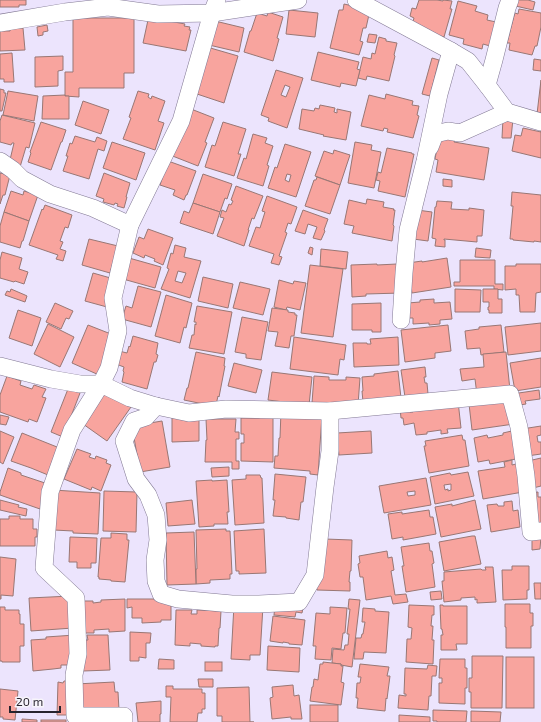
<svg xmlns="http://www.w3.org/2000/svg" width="541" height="722" font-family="'Exo 2',sans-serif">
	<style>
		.building { fill: #f8a49e; stroke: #997774; fill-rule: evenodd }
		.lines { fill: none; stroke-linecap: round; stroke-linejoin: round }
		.street-casing { stroke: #827994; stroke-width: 18 }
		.street { stroke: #fff; stroke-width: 17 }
	</style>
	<rect width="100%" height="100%" fill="#ece4fd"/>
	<g class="building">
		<polygon points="0,0 26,0 26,5 19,5 19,7 0,7"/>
		<polygon points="419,0 437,0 443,1 443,0 452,1 450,9 452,9 444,37 411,28 414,18 410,16 412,8 416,9"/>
		<polygon points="512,0 528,0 535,2 533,10 511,5"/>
		<polygon points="458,1 477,6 475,11 488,15 487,20 496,22 490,46 483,44 482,49 463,44 464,39 449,35"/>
		<polygon points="344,4 370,10 366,28 363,28 360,41 363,42 359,55 330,48 339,10 343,10"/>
		<polygon points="519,9 541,13 541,27 537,46 535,46 532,55 509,50 510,43 507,43 514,16 515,13 518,14"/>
		<polygon points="289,10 318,13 315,37 286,34"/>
		<polygon points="268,12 283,17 277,38 279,39 273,61 244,52 250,31 251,31 257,13 267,16"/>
		<polygon points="73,18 134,18 134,73 124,73 124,88 79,88 79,97 65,96 65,72 73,72"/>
		<polygon points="158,19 185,24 184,26 190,27 189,30 191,30 186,51 143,43 148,20"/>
		<polygon points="215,21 244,28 239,52 209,45"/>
		<polygon points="47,25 48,31 43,32 43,35 38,36 37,27"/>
		<polygon points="23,28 25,50 0,51 0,31 10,31 10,29"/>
		<polygon points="369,34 377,35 375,43 367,42"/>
		<polygon points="379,37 386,39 386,41 397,43 394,55 395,56 389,81 367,76 366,80 358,78 363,57 371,59 372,53 375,54"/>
		<polygon points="207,47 238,56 224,103 194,93"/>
		<polygon points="318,52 359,62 357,69 360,70 356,86 341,83 340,87 311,80"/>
		<polygon points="12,53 14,82 4,82 4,79 0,79 0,54"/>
		<polygon points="63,56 63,70 58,71 58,86 35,87 35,57"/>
		<polygon points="432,58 439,60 430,96 422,94"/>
		<polygon points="534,59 541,60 541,71 533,70"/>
		<path d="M276,70L303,78L287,128L268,121L269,118L261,115ZM285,85L290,87L286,97L281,95Z"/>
		<polygon points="541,80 541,114 537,114"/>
		<polygon points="0,89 4,90 4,93 6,93 2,111 0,111"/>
		<polygon points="8,91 38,96 34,121 3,115"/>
		<polygon points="138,91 149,94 148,97 151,99 152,96 165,101 158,121 164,123 155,150 123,139 131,118 129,117"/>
		<polygon points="386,94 413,101 412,105 419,106 417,115 419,116 413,138 387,132 388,129 384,128 383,131 361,126 369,95 385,99"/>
		<polygon points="65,95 65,96 69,96 69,119 42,119 43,96"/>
		<polygon points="83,101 109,110 101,134 75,125"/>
		<polygon points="320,105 335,108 334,112 337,113 337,109 351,112 346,140 323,136 324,135 299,129 302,109 314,111 315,108 319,109"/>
		<polygon points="191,109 214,118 205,142 207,143 198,166 170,155"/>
		<polygon points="2,115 35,123 29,148 26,147 20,167 9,164 14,143 12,143 11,145 0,142 0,121"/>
		<polygon points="503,118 513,119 511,138 502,138"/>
		<polygon points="41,122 66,130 62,142 61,142 51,170 28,162 31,153 30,152"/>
		<polygon points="223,122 246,129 238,154 241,154 234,176 205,167 212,145 215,146"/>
		<polygon points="523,128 541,132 541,130 541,158 512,151 515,135 521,136"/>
		<polygon points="253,134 267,138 265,143 273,146 267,165 269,166 263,186 237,178 244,158 246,159"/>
		<polygon points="75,136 95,142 97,137 107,141 104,151 98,149 89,179 63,171 68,156 66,156 70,143 72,144"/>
		<polygon points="439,137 455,139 454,142 489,148 484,180 436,172 438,160 435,159"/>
		<polygon points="112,142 145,153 136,180 103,168"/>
		<polygon points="355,142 372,145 371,150 381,152 374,188 348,183"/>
		<path d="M285,144L311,152L296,197L268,188L275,167L277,168ZM287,174L291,175L289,182L285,180Z"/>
		<polygon points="387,148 412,153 412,154 414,154 405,197 378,191 380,181 376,180 378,172 381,173"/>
		<polygon points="334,150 350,155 340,185 315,176 324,151 333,154"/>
		<polygon points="168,161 196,171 187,195 186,195 184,200 173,195 175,190 160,185"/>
		<polygon points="0,173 10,175 5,195 3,195 0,204"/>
		<polygon points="104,173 130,183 126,197 127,197 124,208 117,206 118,204 115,203 114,205 103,202 104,199 96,196"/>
		<polygon points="203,174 232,184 227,199 225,198 220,212 193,203"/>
		<polygon points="317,177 340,185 330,214 305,206 314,180 316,180"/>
		<polygon points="443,179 452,180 452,187 443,186"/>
		<polygon points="236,186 263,196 254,219 252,218 248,230 249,230 244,246 217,236 224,218 220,217 222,210 226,212 229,204 231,205 233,201 231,200"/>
		<polygon points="11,191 23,195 24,191 38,195 29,221 4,212"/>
		<polygon points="512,192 541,195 541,242 534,241 534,242 513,240 513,239 510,239 513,206 511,206"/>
		<polygon points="267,196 297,207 291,224 288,223 285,232 287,233 279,256 282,257 279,265 271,263 274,254 249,246 256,227 260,228 265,212 262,211"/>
		<polygon points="367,199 384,202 383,207 394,209 393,210 395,210 393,225 394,226 392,241 352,233 354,226 344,224 349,200 366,204"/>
		<polygon points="437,201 452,202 451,209 469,210 469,208 484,210 482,236 477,236 477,242 444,239 444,240 445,240 445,247 435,246 436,239 432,238 435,207 436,207"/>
		<polygon points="193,203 220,212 213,234 180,223 184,211 189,213"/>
		<polygon points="45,205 72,215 68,228 65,227 60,241 63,242 60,249 66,251 63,261 56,259 58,255 29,245 42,209 43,210"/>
		<polygon points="303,210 328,219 324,230 325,231 321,240 313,238 317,227 308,224 305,234 295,231"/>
		<polygon points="417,210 432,212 428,241 413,239"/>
		<polygon points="4,212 29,221 23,241 22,241 20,248 0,242 0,226"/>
		<polygon points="148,229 173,238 163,265 154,261 155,259 145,255 144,258 133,253 139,237 144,239"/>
		<polygon points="89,239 118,246 110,273 82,265"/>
		<path d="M175,245L186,248L184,257L201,261L190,298L161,289L169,269L167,268L171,253L173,254ZM178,271L186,273L182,283L175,281Z"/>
		<polygon points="310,247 313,248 312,255 308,253"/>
		<polygon points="476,248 491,250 490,258 475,257"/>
		<polygon points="321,249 348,252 346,269 320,266"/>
		<polygon points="2,252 22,258 19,269 28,272 24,284 15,281 14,282 0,278 0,260"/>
		<polygon points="129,258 161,267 155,288 123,279"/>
		<polygon points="447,258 451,287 412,293 408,263 422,261 422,262"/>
		<polygon points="460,260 495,260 495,284 503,284 503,290 494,289 494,286 454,286 454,282 460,282"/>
		<polygon points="377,264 377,265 397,264 401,293 366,294 366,296 352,297 351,265"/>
		<polygon points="516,264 541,264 541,292 536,293 535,312 520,312 519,295 516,295 516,289 505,290 505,266 516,266"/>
		<polygon points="310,265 343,269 333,337 301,333"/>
		<polygon points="93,273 114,279 107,307 85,301"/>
		<polygon points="203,277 233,284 228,308 198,301"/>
		<polygon points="279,280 293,284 294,281 306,283 300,310 287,307 286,310 274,307"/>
		<polygon points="240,282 270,289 263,315 233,308"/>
		<polygon points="138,286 161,292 151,327 122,319 126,306 132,308"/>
		<polygon points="11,289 25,295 27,296 25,302 5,295 7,291 10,292"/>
		<polygon points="455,289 481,290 480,312 455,312"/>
		<polygon points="483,289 498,289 498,299 502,299 502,313 489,313 489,310 488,310 488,307 489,307 489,302 483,302"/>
		<polygon points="166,295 192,303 186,328 184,327 180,343 155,336"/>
		<polygon points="434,299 434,303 450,302 452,319 440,320 440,324 429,325 429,323 413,324 413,318 409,318 408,303 420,302 420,300"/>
		<polygon points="55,303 73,311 69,319 66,318 61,329 46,322"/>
		<polygon points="381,303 381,332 372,332 372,330 352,330 352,304"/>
		<polygon points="197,306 232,312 224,354 189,348 192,335 194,335 195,324 196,325 196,322 194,322"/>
		<polygon points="272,308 288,310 288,312 295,313 295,315 297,315 294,336 291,336 289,348 275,346 278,332 268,331"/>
		<polygon points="18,310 41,318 32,346 9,338"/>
		<polygon points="242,317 268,322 261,360 246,358 246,354 235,352"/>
		<polygon points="541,323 541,351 508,355 505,327"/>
		<polygon points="48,324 74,337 60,367 34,354"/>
		<polygon points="88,325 116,336 99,375 72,363"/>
		<polygon points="448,325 451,351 435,353 435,358 405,362 401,330"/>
		<polygon points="501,325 504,352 481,355 480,348 467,349 465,331 479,329 479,327"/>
		<polygon points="133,336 158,343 156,354 158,355 156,362 154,362 147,389 122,382 124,372 123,371 124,367 116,364 119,351 127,353 129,346 130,347"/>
		<polygon points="294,337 346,345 344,360 340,359 338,375 290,369"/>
		<polygon points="398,337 399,365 354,367 353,343 367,343 367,344 371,344 370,339"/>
		<polygon points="196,352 225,358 224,366 225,366 219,397 218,396 216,405 213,406 184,400 187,388 188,388"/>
		<polygon points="506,352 510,390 477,395 475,379 462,381 460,369 484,367 483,354"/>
		<polygon points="541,358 541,387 515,391 510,363"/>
		<polygon points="234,363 262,370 256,393 228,386"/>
		<polygon points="425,367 426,377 424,377 425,383 427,383 428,394 405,397 401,370"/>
		<polygon points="398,371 401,398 363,402 362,391 363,391 362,377 374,376 374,374"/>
		<polygon points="272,372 312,377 309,405 268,400"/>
		<polygon points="7,376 21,381 20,385 32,389 34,385 46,389 42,397 46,398 37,422 29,419 28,422 0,412 0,395"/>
		<polygon points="314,376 329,377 329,380 346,380 346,377 360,378 358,405 312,403"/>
		<polygon points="68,389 80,393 63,437 51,432"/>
		<polygon points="107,390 131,407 107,441 83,424"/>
		<polygon points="539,390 540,399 525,401 526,404 513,406 512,394"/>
		<polygon points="510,398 514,424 472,430 469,404"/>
		<polygon points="458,401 461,428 447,429 448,433 441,434 441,430 427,432 427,434 416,435 414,423 404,425 403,418 401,418 400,408 410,406 410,412 413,412 412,407"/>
		<polygon points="281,411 322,415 318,475 310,474 310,471 274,468 275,456 278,456 279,438 280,438"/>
		<polygon points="273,412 273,462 241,461 241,443 244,443 244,434 241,434 241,418 259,418"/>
		<polygon points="0,415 9,417 6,425 0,424"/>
		<polygon points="172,418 199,418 199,441 172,442"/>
		<polygon points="206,419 236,419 235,432 239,432 239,439 236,439 236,461 239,461 239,469 232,469 232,462 205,462 206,440 207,440"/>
		<polygon points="162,421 170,467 140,472 132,426"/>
		<polygon points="541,426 541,435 537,436 538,442 541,442 541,454 527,456 522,429"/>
		<polygon points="516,430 521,458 490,464 489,460 478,462 474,438 487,435 488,438 503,435 503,433"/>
		<polygon points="0,431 14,437 3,464 0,462"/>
		<polygon points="371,431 372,453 339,455 337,433"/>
		<polygon points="22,433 62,449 48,475 31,468 11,461"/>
		<polygon points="462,435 463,440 465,440 469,466 429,473 424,446 426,446 425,441"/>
		<polygon points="77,449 91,454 89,457 95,459 96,456 107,460 106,463 111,465 101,491 92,487 91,490 64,479"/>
		<polygon points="541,458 541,486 533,488 528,461"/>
		<polygon points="512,460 512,465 520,463 523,492 483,499 478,471 505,467 504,462"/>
		<polygon points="229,467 229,476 212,477 211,468"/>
		<polygon points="8,468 21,473 21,475 48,484 40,509 0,495 0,492"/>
		<path d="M468,472L474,496L435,504L430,477L450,473L451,475ZM451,484V490L448,491V489L445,490L444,485Z"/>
		<polygon points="275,474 306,477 303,502 301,502 299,520 286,518 286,517 273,516 275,500 273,500"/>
		<polygon points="246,475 260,475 261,478 262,478 264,523 235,525 232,480 246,479"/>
		<path d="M426,478L431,505L384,513L379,486ZM415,491V495L408,496L407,492Z"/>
		<polygon points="212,480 212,481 227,480 229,512 227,512 228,524 214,524 214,526 199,527 196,481"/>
		<polygon points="53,490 100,493 98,534 73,533 73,531 54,530"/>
		<polygon points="104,491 137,492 136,532 103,531"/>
		<polygon points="538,492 538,497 541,497 541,528 535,528 530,493"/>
		<polygon points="0,500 19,505 18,507 27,509 26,516 0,510"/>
		<polygon points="192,500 195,524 168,526 166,503"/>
		<polygon points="475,500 481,529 441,537 435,507 452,504 452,506"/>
		<polygon points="512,501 513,511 518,510 520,527 491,532 487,505 497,504 498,506 504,506 504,502"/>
		<polygon points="429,510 430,517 433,517 436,534 403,540 403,537 392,539 388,514 402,512 402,514"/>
		<polygon points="9,516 20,516 20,519 33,519 33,529 37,529 37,537 35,537 35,546 0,546 0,519 9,519"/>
		<polygon points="226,529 226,531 230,531 232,574 230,574 230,579 210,580 210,583 196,584 196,569 197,569 196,530"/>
		<polygon points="264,529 266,573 239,574 239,571 236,571 234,531"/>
		<polygon points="194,532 196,584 167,585 166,533"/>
		<polygon points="111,533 127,534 127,540 129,540 125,582 111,581 111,580 99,579 99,577 98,577 101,538 111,538"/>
		<polygon points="472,536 475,536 481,564 444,571 439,542"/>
		<polygon points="532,536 541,536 540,549 532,550"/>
		<polygon points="70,537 97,538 96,563 91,563 91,568 77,568 77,562 69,562"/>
		<polygon points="325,539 352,540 351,571 350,571 349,582 350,582 350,591 317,590 317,589 316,589"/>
		<polygon points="429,543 430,551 432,551 434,563 432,564 435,587 406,592 402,566 404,566 401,547"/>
		<polygon points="387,551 388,558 392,557 394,570 391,571 395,595 406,594 408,602 393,604 391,596 366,600 363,577 360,577 358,564 360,563 359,556"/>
		<polygon points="0,557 16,559 13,596 1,595 1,599 0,599"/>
		<polygon points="512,566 529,566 529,590 527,590 527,599 503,600 502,570 512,570"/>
		<polygon points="485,567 493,567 496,602 477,603 477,599 475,600 475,597 461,598 461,600 444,602 442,581 444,581 444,572 481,569 482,570 486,570"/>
		<polygon points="534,583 541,583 541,599 535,599"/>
		<polygon points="441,591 442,599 431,600 430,592"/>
		<polygon points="71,596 73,628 31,631 29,598"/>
		<polygon points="125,599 125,631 109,632 109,629 94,630 94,633 80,633 79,601 93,601 93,603 101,602 101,600"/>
		<polygon points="127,599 171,599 171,620 161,620 161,622 142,623 142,618 132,618 132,607 127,608"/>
		<polygon points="349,599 360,600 352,667 341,665 341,664 332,663 333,649 344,650 345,645 348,645 349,634 347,634 350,609 348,609"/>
		<polygon points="505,604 530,604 530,613 533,613 533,626 531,626 531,648 506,648 506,627 505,627"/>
		<polygon points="234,605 263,606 260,655 250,655 250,660 231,659"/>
		<polygon points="275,605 303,608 302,613 296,612 295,617 274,615"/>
		<polygon points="409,605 434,606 434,615 432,615 431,626 433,626 432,640 434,640 433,664 406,662 407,639 411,639 412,628 408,627"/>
		<polygon points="440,605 443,605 443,606 467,606 467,644 456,644 457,650 441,650 441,635 443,635 442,629 441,629"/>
		<polygon points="0,607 5,607 5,610 19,610 19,614 20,614 20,624 24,624 24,646 20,646 20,662 2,662 2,661 0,661"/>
		<polygon points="330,607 347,608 345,633 343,633 341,649 332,648 331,660 315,659 316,646 313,646 316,613 330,614"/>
		<polygon points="363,608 375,609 375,611 389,612 386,653 364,652 363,659 354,659 356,638 361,638 362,634 363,634 365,622 362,622"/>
		<polygon points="176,610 192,610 191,614 197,614 197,610 221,611 220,628 219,628 218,646 215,646 215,647 201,646 201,644 190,643 190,646 175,645"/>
		<polygon points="273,616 305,620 302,645 289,644 289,643 283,642 283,643 270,641"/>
		<polygon points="130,632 151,633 150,643 146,643 146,658 139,657 139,661 130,661"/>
		<polygon points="75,635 74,665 61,665 61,668 53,669 33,671 31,640 46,639 46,637"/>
		<polygon points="87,635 108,635 110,670 83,671 81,640 88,640"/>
		<polygon points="268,646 300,648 299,672 267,670"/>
		<polygon points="472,656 503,656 502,708 471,708 471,692 469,692 469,678 472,678"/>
		<rect x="506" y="657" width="28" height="51"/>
		<polygon points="159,659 174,660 174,669 158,669"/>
		<polygon points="440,659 465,659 465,668 467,668 467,688 465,688 465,704 439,703 439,683 442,683 442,678 439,678"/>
		<rect x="205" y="662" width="17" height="9"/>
		<polygon points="323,662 341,664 341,666 343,666 341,682 344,683 341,705 310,701 312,687 313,687 314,679 318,680 320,664 323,664"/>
		<polygon points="360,664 389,667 387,676 390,676 387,699 386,698 385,711 357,708 358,698 356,698 357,683 360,683 361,677 358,677"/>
		<polygon points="428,665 437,666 436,676 432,676 431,696 429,696 428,710 398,708 399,695 406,696 406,694 404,694 405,668 427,669"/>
		<polygon points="198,679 213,679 213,687 199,687"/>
		<polygon points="64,681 73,681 72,715 57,715 58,682 63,683"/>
		<polygon points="114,682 115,692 118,692 119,710 78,713 76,684"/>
		<polygon points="293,685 294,696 299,695 302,719 291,719 291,717 272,719 270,698 273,697 272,687"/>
		<polygon points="166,686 173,686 173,689 202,689 202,693 205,693 205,709 202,709 202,713 198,713 197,722 170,722 171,697 166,697"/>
		<polygon points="249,687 250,722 254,722 222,722 222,716 217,716 217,688"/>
		<polygon points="0,689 18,691 15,720 3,719 3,717 0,717"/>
		<polygon points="161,701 161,714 160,714 160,722 138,722 136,703"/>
		<rect x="310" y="705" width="28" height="17"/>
		<polygon points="433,710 467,711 466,722 437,722 437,721 433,721"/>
		<polygon points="471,711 501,712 500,722 471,722"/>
		<polygon points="399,715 430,717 430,722 399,722"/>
		<polygon points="22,719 37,720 37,722 22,722"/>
		<rect x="41" y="720" width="25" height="2"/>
	</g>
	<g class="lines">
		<g class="street-casing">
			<g id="street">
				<polyline points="356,0 451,51 468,61 487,85 507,112 541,122"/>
				<polyline points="0,23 65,12 108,7 158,14 212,13 298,0"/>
				<polyline points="487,85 494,60 507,8 510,0"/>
				<polyline points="430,147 435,134 448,131 460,133 507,112"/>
				<polyline points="0,161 13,170 22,179 50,194 93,208 130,225"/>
				<polyline points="401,320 404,273 408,230 425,161 439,94 451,51"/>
				<polyline points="0,366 51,379 80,384 101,384 130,398 156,406 189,413 226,409 330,411 510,394 519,427 526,476 531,532 541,531"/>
				<polyline points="156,406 146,417 134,421 124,441 136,479 148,495 156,515 158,540 155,560 156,581 161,594 178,599 232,604 259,604 299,602 315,575 325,487 330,451 330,411"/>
				<polyline points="124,722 124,716 75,716 74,675 78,654 76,598 44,568 50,492 72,430 101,384 109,368 118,331 113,298 130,225 181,121 212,13 217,0"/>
			</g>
		</g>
		<use href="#street" class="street"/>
	</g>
	<path d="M10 706v6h50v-6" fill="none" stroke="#27232e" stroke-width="2"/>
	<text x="16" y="706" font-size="12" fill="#27232e" stroke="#f7f5fb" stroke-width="3" paint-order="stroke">20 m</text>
</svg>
